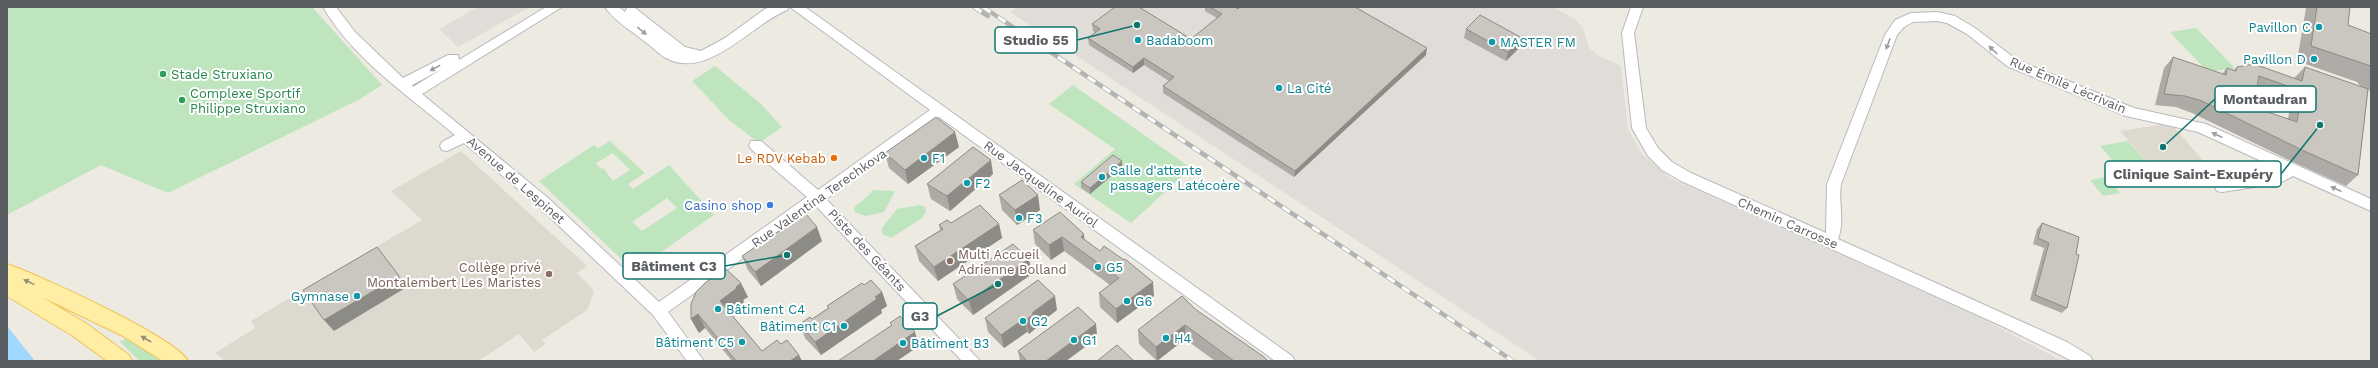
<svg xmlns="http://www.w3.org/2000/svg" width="2378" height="368" font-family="'Work Sans',sans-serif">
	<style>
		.industrial { fill: #e0ddd9 }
		.education { fill: #ddd9cf }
		.green { fill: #bee5bd; fill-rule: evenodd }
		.water { fill: #9fd7fe }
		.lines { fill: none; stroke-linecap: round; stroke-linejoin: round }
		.minor-casing { stroke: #b7b9be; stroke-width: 2 }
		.major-casing { stroke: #f0c256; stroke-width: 2 }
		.minor { fill: #fff; fill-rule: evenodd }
		.major { fill: #ffeea4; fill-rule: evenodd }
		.rail-casing { stroke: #b2b3b3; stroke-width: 4.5 }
		.rail { stroke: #fff; stroke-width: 3; stroke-dasharray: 9; stroke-linecap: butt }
		.wall { fill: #aeaaa5; fill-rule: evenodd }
		.shaded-wall { fill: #8d8b86 }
		.building { fill: #cac6c0; stroke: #8d8b86; fill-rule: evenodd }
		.oneway { fill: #9c9ea1 }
		.oneway2 { fill: #949079 }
		.culture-dot { fill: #0f9aa8; stroke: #fff; stroke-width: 1.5 }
		.leisure-dot { fill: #2e9e5b; stroke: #fff; stroke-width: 1.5 }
		.food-dot { fill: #e8710a; stroke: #fff; stroke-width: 1.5 }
		.shop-dot { fill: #3f7fe0; stroke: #fff; stroke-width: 1.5 }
		.education-dot { fill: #8d6e63; stroke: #fff; stroke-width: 1.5 }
		.labels { text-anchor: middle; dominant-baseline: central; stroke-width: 4; stroke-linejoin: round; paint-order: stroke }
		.culture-label { font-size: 13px; fill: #0d838f; stroke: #fff; text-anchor: start }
		.leisure-label { font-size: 13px; fill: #27864d; stroke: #fff; text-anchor: start }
		.street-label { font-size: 13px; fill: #5a5d62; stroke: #fff }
		.food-label { font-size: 13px; fill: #c56008; stroke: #fff; text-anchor: end }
		.shop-label { font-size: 13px; fill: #366cbe; stroke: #fff; text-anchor: end }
		.education-label { font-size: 13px; fill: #785e54; stroke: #fff; text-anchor: start }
		.leader { fill: none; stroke: #0f766e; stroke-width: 1.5 }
		.callout-dot { fill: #0f766e; stroke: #fff; stroke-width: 1.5 }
		.callout { fill: #fff; stroke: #0f766e; stroke-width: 1.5 }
		.callout-label { font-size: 14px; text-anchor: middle; font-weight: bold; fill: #5a5d62 }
	</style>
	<rect width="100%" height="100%" fill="#edeae1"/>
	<g class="industrial">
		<polygon points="478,7 530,7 458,47 439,29"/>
		<polygon points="1017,7 1553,7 1574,18 1583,28 1589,48 1599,56 1621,66 1628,129 1642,154 1670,178 1981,318 2062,361 1540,361 1010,12"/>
	</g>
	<g class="education">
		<polygon points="2159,125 2173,126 2205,163 2185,166 2188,170 2184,171 2180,167 2156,171 2120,131"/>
		<polygon points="461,151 587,266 577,273 592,288 594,293 587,310 542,340 546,344 534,352 519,334 478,361 225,361 215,353 255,328 251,321 422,220 391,191"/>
	</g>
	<g class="green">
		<polygon points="7,7 312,7 382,85 360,99 168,193 101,165 7,215"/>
		<polygon points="2196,28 2235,68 2208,72 2170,32"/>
		<polygon points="715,66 760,103 782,127 759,143 729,120 692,81"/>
		<polygon points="1073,85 1191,168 1131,223 1074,184 1115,149 1049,104"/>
		<path d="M610,141L645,173L628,184L633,189L669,165L714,215L634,271L539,181L594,145L598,148ZM613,153L630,170L613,181L603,168L601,169L596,163ZM667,198L677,208L642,231L632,222Z"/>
		<polygon points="2128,141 2164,181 2136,187 2100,146"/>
		<polygon points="2107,177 2120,193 2103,196 2090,180"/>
		<path d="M873,190L895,191L884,212L866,216L855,212L854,208C860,201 868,198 873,190Z"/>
		<polygon points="920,205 925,207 926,211 922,218 891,238 882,234 882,228 897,209"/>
		<polygon points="125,339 145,348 164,361 140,361 120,342"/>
	</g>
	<polygon class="water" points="7,326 35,361 7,361"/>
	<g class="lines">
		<g class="minor-casing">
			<g id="minor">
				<path d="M323,7H336L355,32L403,78L448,55H458L459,60L546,7H562L422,94L548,198L659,302L807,197L751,149L749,145L751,141H761L818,190L930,110L790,7H805L1292,356L1295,361H1275L939,117L826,199L980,361H962L816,206L668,312L704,361H687L653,315L538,206L464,143L447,151L442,150L440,146L442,142L455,135C409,96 354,60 323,7ZM442,69L413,87L412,85Z"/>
				<path d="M605,7H619L625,12L627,8H635L685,47L701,51L725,38L765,9L771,7H789L787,10C752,24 709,79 668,59C660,56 652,46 644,41C632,31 613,20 605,7Z"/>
				<path d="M1631,7H1643L1634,33L1646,128L1658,148L1672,162L1691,173L1826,233L1827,184L1885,35L1895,20L1911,13L1937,12L1955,16L1975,28L2017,60L2134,108L2206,124L2371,199V211L2293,176L2280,183L2222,192L2217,191L2215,187L2217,183L2222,182L2277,173L2281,170L2198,132L2126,116L2007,66L1967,34L1947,23L1937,21L1913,22L1904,27L1897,35L1841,184C1838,203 1845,221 1838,239L2067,342L2090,356L2093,361H2072L2004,327L1681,181L1662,170L1648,156L1632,128L1622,33Z"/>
			</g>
		</g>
		<g class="major-casing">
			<path id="major" d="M7,264C37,274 177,338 188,361H163L123,336L42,297L87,324L129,355L132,361H107L73,336L7,296Z"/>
		</g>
		<use href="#minor" class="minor"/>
		<use href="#major" class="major"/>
		<g class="rail-casing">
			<g id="rail">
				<polyline points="974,7 988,16"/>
				<polyline points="983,7 1513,361"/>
			</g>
		</g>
		<use href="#rail" class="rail"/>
	</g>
	<g class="wall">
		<polygon points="1205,7 1235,7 1238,9 1426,55 1294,177 1163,93 1163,86 1169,81 1144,65 1133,73 1089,45 1088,38 1095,33 1093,31 1092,24 1191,39 1217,18 1205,11"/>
		<path d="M2307,7H2350L2348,25L2371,35V91L2368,90L2358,175L2346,186L2293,162L2192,113L2176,107L2155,105L2164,68L2173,57L2222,74L2227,68L2234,70L2237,67L2294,78L2305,67L2361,87L2357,82L2297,61L2306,8ZM2256,90L2291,102L2288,119L2253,107Z"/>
		<polygon points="1466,29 1522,38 1520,47 1506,61 1464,38"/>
		<polygon points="959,147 908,184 889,168 885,153"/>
		<polygon points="1122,167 1090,194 1081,188 1081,182"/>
		<polygon points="993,174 950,211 931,199 927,184"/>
		<polygon points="999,195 1040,210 1017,225 1002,210"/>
		<polygon points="951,223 999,224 1002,238 938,281 919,261 915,246 940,230 939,225"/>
		<polygon points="2042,223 2076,254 2067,308 2062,313 2030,300 2044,248 2033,244 2037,229"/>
		<polygon points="1033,230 1084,240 1154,296 1117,323 1100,307 1099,293 1110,285 1064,251 1051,260 1035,244"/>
		<polygon points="822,241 761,286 748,270 742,256"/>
		<polygon points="1032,274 973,315 957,299 953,284"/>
		<polygon points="705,283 748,297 743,300 744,302 730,313 762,351 781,344 802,361 732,361 705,328 699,333 691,319"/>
		<polygon points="864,285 882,292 887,306 881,310 882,313 821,355 805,338 800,324 812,319 828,308 827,306"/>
		<polygon points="1195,309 1268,361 1215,361 1185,339 1157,361 1139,344 1138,330"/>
		<polygon points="1057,310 1036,326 1036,328 1029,334 1027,332 1004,348 988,332 985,318"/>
		<polygon points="1096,324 1097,338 1066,361 1020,361 1018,351"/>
	</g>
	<g class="shaded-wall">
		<polygon points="1522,38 1520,47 1506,61 1508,52"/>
		<polygon points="1427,48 1426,55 1294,177 1295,171"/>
		<polygon points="1144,58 1144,65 1133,73 1133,67"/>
		<polygon points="955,132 959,147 908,184 905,170"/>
		<polygon points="991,160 993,174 950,211 947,196"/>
		<polygon points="1122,161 1122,167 1090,194 1090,188"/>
		<polygon points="1038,195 1040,210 1017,225 1015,210"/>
		<polygon points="999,224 1002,238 938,281 934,267"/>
		<polygon points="817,227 822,241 761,286 755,272"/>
		<polygon points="1084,234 1085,249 1082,252 1081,237"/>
		<polygon points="1062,237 1064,251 1051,260 1049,245"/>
		<polygon points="377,247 407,287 334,331 324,320"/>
		<polygon points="1029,259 1032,274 973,315 969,301"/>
		<polygon points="1153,282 1154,296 1117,323 1116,309"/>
		<polygon points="741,283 748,297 743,300 744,302 727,315 720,301 736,287"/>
		<polygon points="882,292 887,306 881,310 882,313 821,355 815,342"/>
		<polygon points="1055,296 1057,310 1036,326 1036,328 1029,334 1026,320 1032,313"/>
		<polygon points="698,314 705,328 699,333 691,319"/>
		<polygon points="1025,318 1027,332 1004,348 1001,335"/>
		<polygon points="1096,324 1097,338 1066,361 1046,361"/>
		<polygon points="1185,325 1185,339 1157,361 1156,347"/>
		<polygon points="915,332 919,346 897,361 873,361"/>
		<polygon points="799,355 802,361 790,361"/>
	</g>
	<g class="building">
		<polygon points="1115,7 1139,7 1191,39 1222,14 1210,7 1235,7 1238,9 1240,7 1355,7 1427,48 1295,171 1163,86 1174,77 1144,58 1133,67 1088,38 1100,29 1092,24"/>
		<polygon points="2317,7 2350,7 2348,25 2369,33 2371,35 2371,66 2311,46"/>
		<polygon points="1480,15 1522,38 1508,52 1466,29"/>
		<path d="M2173,57L2226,75L2227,68L2236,71L2237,67L2254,64L2302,81L2305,67L2368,89L2358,175L2304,151L2202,101L2185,96L2164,94ZM2259,76L2302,91L2297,122L2253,107Z"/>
		<polygon points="936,117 955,132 905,170 885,153"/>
		<polygon points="973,147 991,160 947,196 927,184"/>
		<polygon points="1113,155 1122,161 1090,188 1081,182"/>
		<polygon points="1022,180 1038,195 1015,210 999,195"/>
		<polygon points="980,205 999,224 934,267 915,246 943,229 939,225 947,220 951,223"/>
		<polygon points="1060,212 1084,234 1081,237 1100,251 1104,246 1124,260 1125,259 1153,282 1116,309 1099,293 1119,278 1062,237 1049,245 1033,230"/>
		<polygon points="805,213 817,227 755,272 742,256"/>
		<polygon points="2042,223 2079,237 2076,254 2079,255 2067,308 2035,295 2049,243 2038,238"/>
		<polygon points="1013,244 1029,259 969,301 953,284"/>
		<polygon points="377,247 399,276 324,320 303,290"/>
		<polygon points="725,268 741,283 736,287 737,288 720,301 762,351 777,340 781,344 787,340 799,355 790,361 736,361 698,314 691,319 691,304 696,292 705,283"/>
		<polygon points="871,280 882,292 875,297 877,299 815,342 800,324 810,317 812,319 829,308 827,306 862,283 864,285"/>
		<polygon points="1038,280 1055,296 1032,313 1034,314 1026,320 1025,318 1001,335 985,318"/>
		<polygon points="1182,296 1195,309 1264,357 1268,361 1234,361 1185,325 1156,347 1138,330"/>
		<polygon points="1078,307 1096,324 1046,361 1027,361 1018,351"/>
		<polygon points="900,316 915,332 873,361 838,361 892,325 890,323"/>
		<polygon points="1117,345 1134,361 1097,361"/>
	</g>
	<defs><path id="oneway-solid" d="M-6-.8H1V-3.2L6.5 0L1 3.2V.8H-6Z"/></defs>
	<g class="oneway">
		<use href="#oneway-solid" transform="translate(642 31) rotate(39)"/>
		<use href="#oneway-solid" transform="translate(1888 44) rotate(110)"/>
		<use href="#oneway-solid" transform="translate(1993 50) rotate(-137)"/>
		<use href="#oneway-solid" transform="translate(435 68) rotate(151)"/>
		<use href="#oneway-solid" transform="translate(2217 135) rotate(-155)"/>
		<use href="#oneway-solid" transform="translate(2336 189) rotate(-156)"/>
	</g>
	<g class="oneway2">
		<use href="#oneway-solid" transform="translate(29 282) rotate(-154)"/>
		<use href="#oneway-solid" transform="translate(146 339) rotate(-150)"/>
	</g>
	<g class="culture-dot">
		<circle cx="2319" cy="27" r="4"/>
		<circle cx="1138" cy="40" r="4"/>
		<circle cx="1492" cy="42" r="4"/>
		<circle cx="2314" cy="59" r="4"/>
		<circle cx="1279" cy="88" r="4"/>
		<circle cx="924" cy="158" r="4"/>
		<circle cx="1102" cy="177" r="4"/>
		<circle cx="967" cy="183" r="4"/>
		<circle cx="1019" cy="218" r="4"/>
		<circle cx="1098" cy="267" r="4"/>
		<circle cx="357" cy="296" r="4"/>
		<circle cx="1127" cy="301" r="4"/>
		<circle cx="718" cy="309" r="4"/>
		<circle cx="1023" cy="321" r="4"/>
		<circle cx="844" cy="326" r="4"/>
		<circle cx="1166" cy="338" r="4"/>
		<circle cx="1074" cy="340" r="4"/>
		<circle cx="742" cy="342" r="4"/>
		<circle cx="903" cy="343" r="4"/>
	</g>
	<g class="leisure-dot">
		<circle cx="163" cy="74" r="4"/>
		<circle cx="182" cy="100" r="4"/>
	</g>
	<circle class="food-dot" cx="834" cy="158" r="4"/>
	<circle class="shop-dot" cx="770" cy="205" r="4"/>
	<g class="education-dot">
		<circle cx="950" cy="261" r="4"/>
		<circle cx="549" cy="274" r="4"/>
	</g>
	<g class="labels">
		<g class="culture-label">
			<text x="2311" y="27" text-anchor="end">Pavillon C</text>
			<text x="1146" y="40">Badaboom</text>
			<text x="1500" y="42">MASTER FM</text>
			<text x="2306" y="59" text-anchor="end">Pavillon D</text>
			<text x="1287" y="88">La Cité</text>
			<text x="932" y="158">F1</text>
			<text x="1110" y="170">Salle d'attente<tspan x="1110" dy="15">passagers Latécoère</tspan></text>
			<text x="975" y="183">F2</text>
			<text x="1027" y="218">F3</text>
			<text x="1106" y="267">G5</text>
			<text x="349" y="296" text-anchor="end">Gymnase</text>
			<text x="1135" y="301">G6</text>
			<text x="726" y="309">Bâtiment C4</text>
			<text x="1031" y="321">G2</text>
			<text x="836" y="326" text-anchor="end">Bâtiment C1</text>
			<text x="1174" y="338">H4</text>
			<text x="1082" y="340">G1</text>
			<text x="734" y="342" text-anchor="end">Bâtiment C5</text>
			<text x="911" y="343">Bâtiment B3</text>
		</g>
		<g class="leisure-label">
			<text x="171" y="74">Stade Struxiano</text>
			<text x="190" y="93">Complexe Sportif<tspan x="190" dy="15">Philippe Struxiano</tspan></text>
		</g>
		<g class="street-label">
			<text transform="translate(2068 85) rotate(23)">Rue Émile Lécrivain</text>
			<text transform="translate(516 180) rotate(41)">Avenue de Lespinet</text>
			<text transform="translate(1041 184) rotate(36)">Rue Jacqueline Auriol</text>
			<text transform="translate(819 198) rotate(-35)">Rue Valentina Terechkova</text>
			<text transform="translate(1788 223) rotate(24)">Chemin Carrosse</text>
			<text transform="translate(867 250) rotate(47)">Piste des Géants</text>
		</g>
		<g class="food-label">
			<text x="826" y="158">Le RDV Kebab</text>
		</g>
		<g class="shop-label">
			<text x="762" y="205">Casino shop</text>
		</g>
		<g class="education-label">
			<text x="958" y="254">Multi Accueil<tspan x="958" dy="15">Adrienne Bolland</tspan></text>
			<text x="541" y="267" text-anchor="end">Collège privé<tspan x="541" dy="15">Montalembert Les Maristes</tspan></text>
		</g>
	</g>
	<path class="leader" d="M1137 25L1077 40M2163 147L2215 99M2320 125L2281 174M787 255L725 266M998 284L937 316"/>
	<g class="callout-dot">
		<circle cx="1137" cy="25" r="4"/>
		<circle cx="2163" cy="147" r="4"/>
		<circle cx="2320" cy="125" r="4"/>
		<circle cx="787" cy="255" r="4"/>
		<circle cx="998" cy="284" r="4"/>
	</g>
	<g class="callout">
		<rect x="995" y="27" width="82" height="26" rx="4"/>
		<rect x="2215" y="86" width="101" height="26" rx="4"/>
		<rect x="2105" y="161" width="176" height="26" rx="4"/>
		<rect x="623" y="253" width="102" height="26" rx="4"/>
		<rect x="903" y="303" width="34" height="26" rx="4"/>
	</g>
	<g class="callout-label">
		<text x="1036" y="45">Studio 55</text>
		<text x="2265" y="104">Montaudran</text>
		<text x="2193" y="179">Clinique Saint-Exupéry</text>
		<text x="674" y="271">Bâtiment C3</text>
		<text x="920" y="321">G3</text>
	</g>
	<rect width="2378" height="368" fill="none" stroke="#5a5d62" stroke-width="16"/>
</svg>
